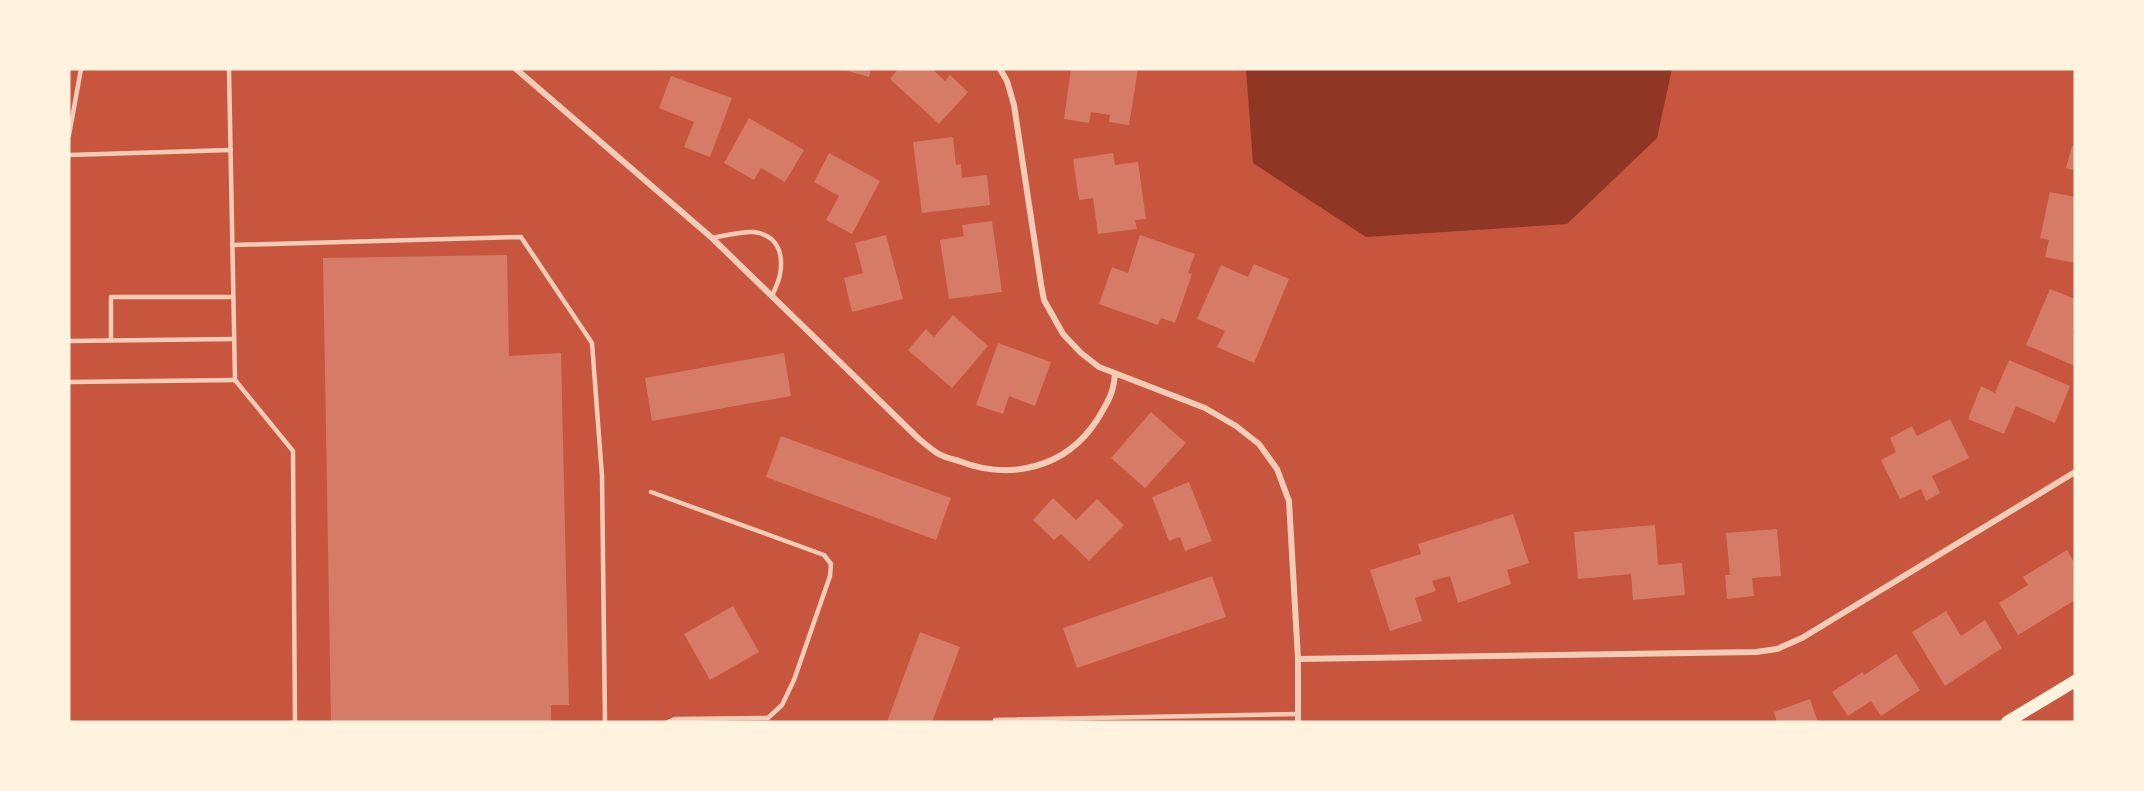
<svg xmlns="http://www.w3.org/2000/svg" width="2144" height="791" font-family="Quicksand,sans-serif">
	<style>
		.water { fill: #8f3625 }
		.building { fill: #d67c66 }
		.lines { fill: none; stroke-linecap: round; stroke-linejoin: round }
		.service { stroke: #f1ccb7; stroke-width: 4.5 }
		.minor { stroke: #f1ccb7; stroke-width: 6 }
		.secondary { stroke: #fff3e0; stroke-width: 12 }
	</style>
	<rect width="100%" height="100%" fill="#c8553d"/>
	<polygon class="water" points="1246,69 1672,69 1657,138 1567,224 1366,237 1253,163"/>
	<g class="building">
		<polygon points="841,69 871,69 869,77"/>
		<polygon points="898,69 932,69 945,81 950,75 968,92 939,124 890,79"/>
		<polygon points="1071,69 1138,69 1129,125 1109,122 1110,115 1091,112 1089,123 1064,119"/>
		<polygon points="671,76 732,98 710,157 684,147 694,122 659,108"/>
		<polygon points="749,118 804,150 785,182 761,168 754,180 724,163"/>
		<polygon points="953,137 956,165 961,164 962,178 987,175 990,205 922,213 913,142"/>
		<polygon points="2072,146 2075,147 2075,171 2066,168"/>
		<polygon points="829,153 880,181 852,234 826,220 839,196 814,182"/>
		<polygon points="1113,153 1115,165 1138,162 1146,219 1135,220 1137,229 1098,234 1093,198 1079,200 1073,159"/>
		<polygon points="2050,192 2075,197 2075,263 2045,257 2049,240 2040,238"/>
		<polygon points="992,221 1002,292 949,299 940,240 964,236 962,225"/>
		<polygon points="886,235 903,299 852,312 844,278 863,273 855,243"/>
		<polygon points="1140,235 1195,254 1188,273 1192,274 1175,323 1161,318 1158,325 1099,304 1112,267 1128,273"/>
		<polygon points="507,255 509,356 561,353 569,705 551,705 551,722 331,722 323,258"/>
		<polygon points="1254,264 1289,279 1254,363 1217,347 1225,331 1197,319 1221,265 1248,277"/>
		<polygon points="2050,289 2075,299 2075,328 2073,333 2075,334 2075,366 2026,345"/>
		<polygon points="953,315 988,346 952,388 908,350 926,329 934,337"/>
		<polygon points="998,343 1051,362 1035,406 1009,396 1003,414 976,405"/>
		<polygon points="784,353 791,396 652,421 645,378"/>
		<polygon points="2009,360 2070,386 2055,423 2016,406 2004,434 1968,419 1981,386 1995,393"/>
		<polygon points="1151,412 1186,443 1145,488 1111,458"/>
		<polygon points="1950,419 1969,458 1932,476 1940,493 1926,501 1921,489 1900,499 1881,460 1896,452 1890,438 1912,426 1917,436"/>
		<polygon points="781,436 951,498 936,540 766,477"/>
		<polygon points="1189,482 1212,541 1185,551 1180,537 1169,541 1152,497"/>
		<polygon points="1053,498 1076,520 1097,499 1124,525 1089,561 1061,534 1054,540 1033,520"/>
		<polygon points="1513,514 1529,563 1507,570 1511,584 1458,603 1450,576 1432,581 1436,591 1415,598 1422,621 1390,631 1370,570 1421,554 1418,544"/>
		<polygon points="1655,525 1658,565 1682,563 1685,595 1633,600 1631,574 1578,579 1574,532"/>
		<polygon points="1777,529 1781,576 1752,578 1754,596 1727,599 1725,575 1730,575 1726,533"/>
		<polygon points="2067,550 2075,564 2075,600 2018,635 1999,603 2028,585 2023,577"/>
		<polygon points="1212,576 1226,617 1077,668 1063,628"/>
		<polygon points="733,606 759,652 710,680 684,634"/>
		<polygon points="1946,611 1961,636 1985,620 2002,648 1945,686 1912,632"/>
		<polygon points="920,632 960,647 932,722 887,722"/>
		<polygon points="1896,654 1920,690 1881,716 1871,701 1848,716 1832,692 1863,672 1864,675"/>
		<polygon points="1810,699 1818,722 1777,722 1774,712"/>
	</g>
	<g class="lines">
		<g class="service">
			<polyline points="229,69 235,380 293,451 295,722"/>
			<polyline points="69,135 81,69"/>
			<polyline points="69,155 231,150"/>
			<path d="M712,238C725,236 741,231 754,232C777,235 784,253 780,274C779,282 774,290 772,297"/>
			<polyline points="232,245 521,237 592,343 602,476 605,722"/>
			<polyline points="111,340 111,297 233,297"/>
			<polyline points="69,341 234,339"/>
			<polyline points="69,382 235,380"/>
			<polyline points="651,492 824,555 831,564 830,576 794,680 782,705 768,718 675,719 668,722"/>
			<polyline points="995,720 1298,714"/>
		</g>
		<g class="minor">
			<path d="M516,69L712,238L919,439C925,444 931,449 937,453C943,457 952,459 959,461C1010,481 1066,468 1097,420C1108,401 1113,396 1115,374"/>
			<polyline points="1000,69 1007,81 1014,105 1041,284 1044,300 1063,334 1081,353 1099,367 1205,408 1236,426 1259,444 1277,469 1289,501 1298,659 1298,722"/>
			<polyline points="1298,659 1756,652 1777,649 1802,638 2075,472"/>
		</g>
		<polyline class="secondary" points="2007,722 2075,681"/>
	</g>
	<rect width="2144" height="791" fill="none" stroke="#fff3e0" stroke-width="141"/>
</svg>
